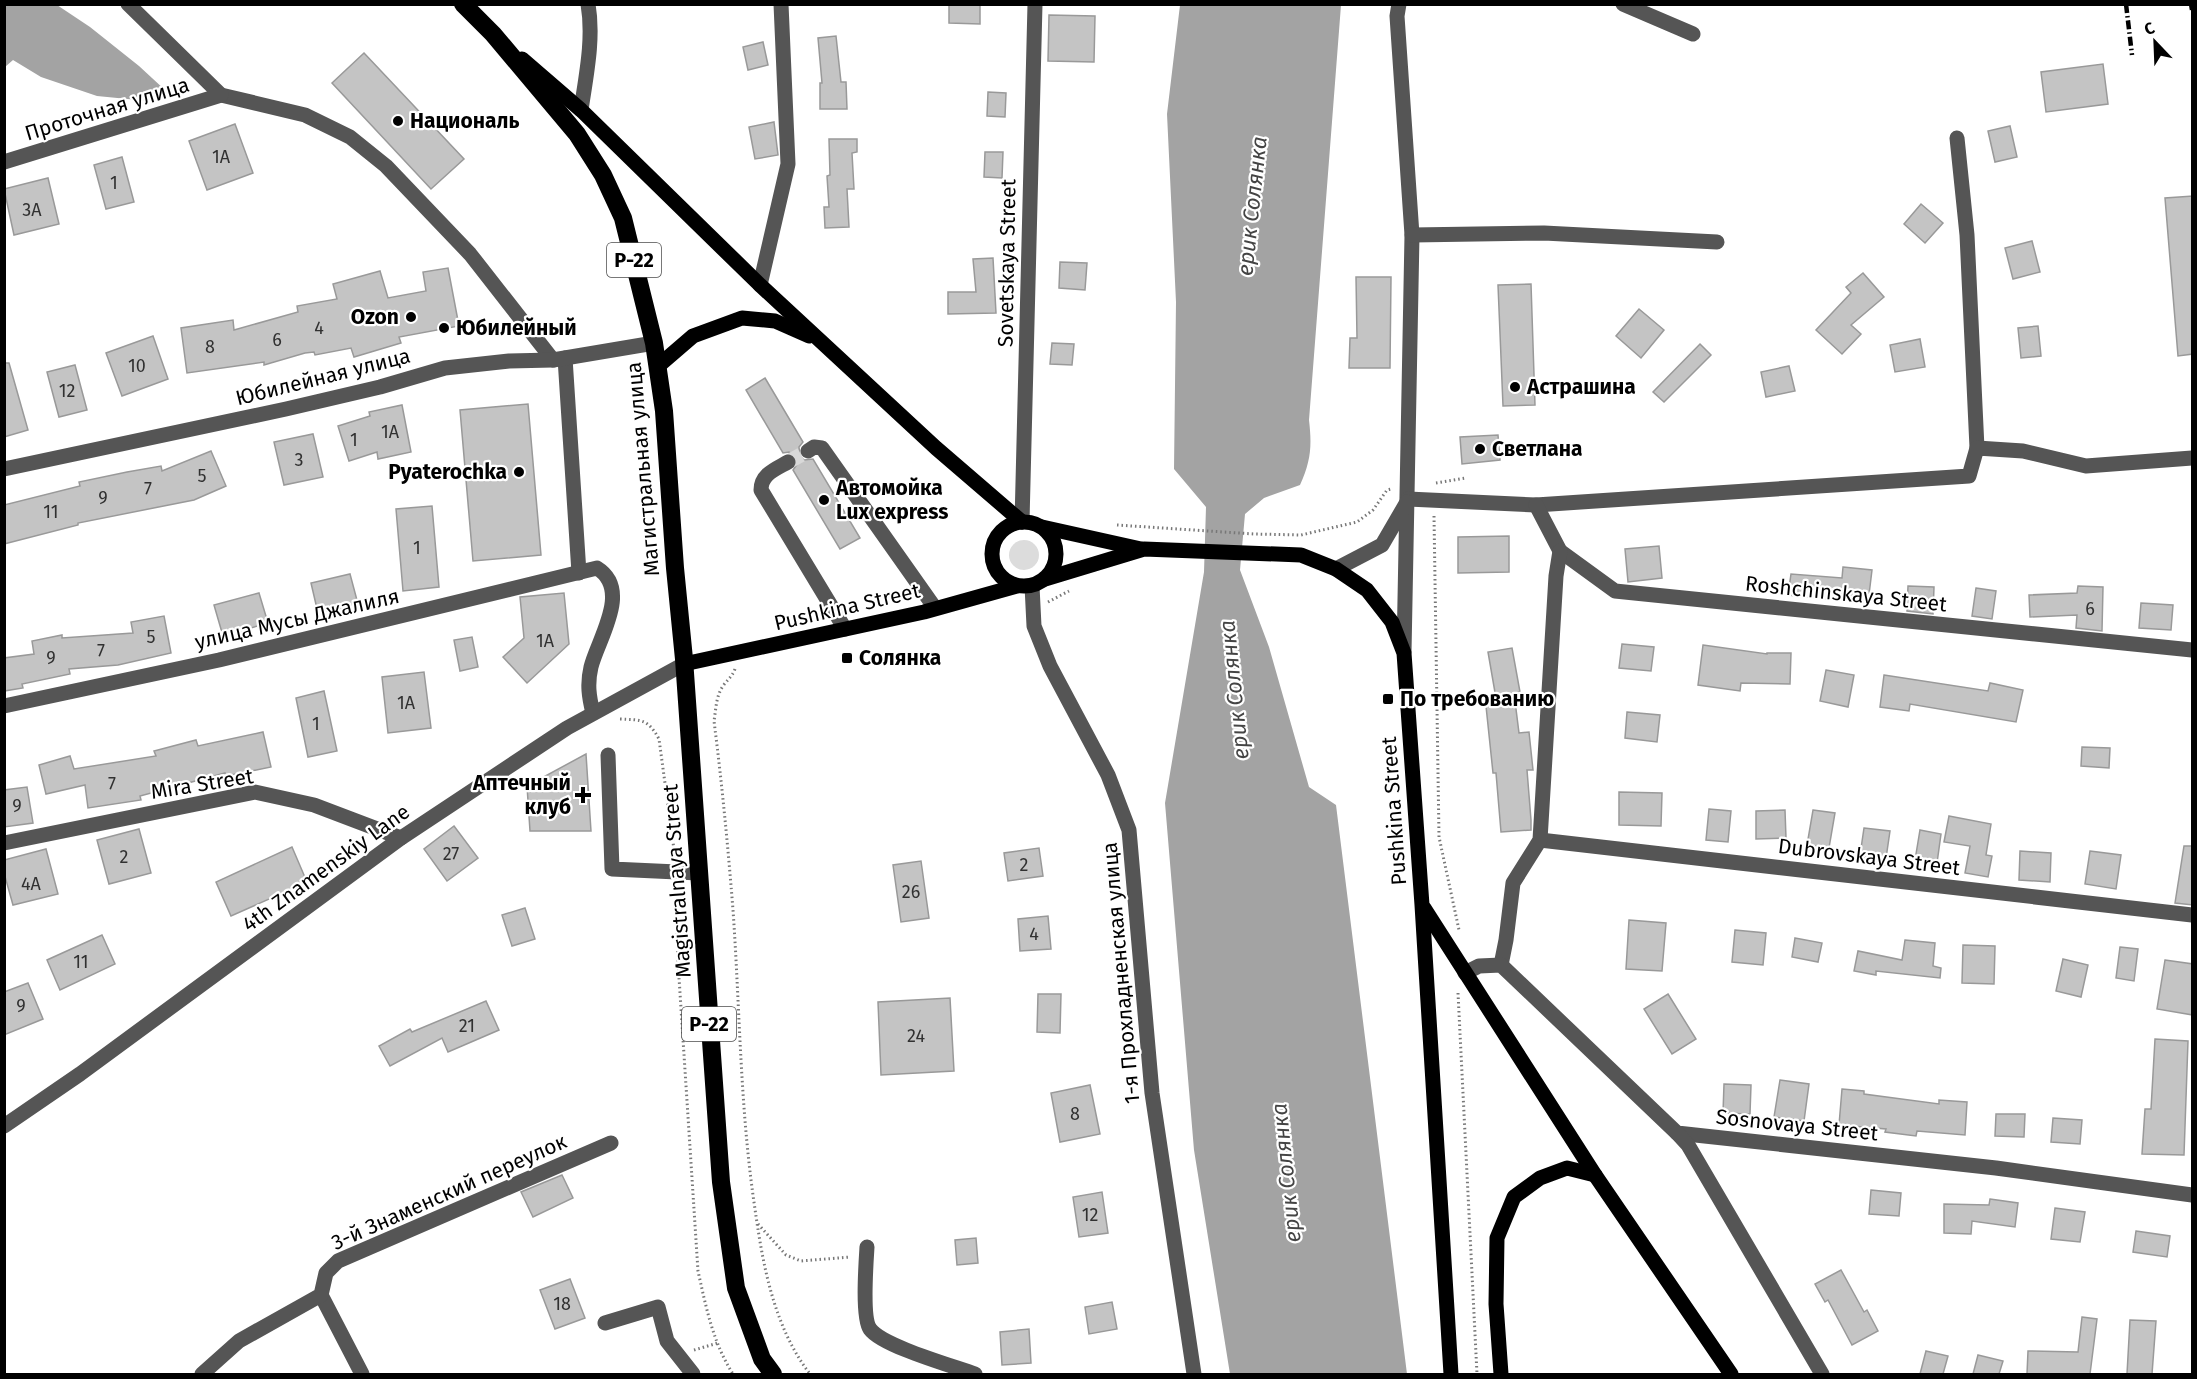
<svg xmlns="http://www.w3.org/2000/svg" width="2197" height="1379" font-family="'Fira Sans',sans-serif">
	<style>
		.green { fill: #dcdcdc }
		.water { fill: #a3a3a3 }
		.building { fill: #c4c4c4; stroke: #999; stroke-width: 1.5 }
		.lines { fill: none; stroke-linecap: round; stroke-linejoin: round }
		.minor-tunnel { stroke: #d9d9d9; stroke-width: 15; stroke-dasharray: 15 8; stroke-linecap: butt }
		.path { stroke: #777; stroke-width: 3; stroke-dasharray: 1.5 3; stroke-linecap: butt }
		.minor { stroke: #555; stroke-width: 15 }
		.major { stroke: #000; stroke-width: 15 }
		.highway { stroke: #000; stroke-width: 18 }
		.rail { stroke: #000; stroke-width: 4.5; stroke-dasharray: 9 3 1.5 3; stroke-linecap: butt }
		.poi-dot { fill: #000; stroke: #fff; stroke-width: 2 }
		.labels { text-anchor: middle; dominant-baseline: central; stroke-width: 4.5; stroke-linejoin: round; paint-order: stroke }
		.number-label { font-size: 18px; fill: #313131 }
		.shield { fill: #fff; stroke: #4c4c4c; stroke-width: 1.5 }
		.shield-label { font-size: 20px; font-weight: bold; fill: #000 }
		.street-label { font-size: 21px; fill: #000; stroke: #fff }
		.poi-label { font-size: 21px; font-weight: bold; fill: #000; stroke: #fff; text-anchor: start }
		.water-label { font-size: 22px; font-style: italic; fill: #444; stroke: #fff }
	</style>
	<rect width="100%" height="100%" fill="#fff"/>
	<circle class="green" cx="1024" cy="555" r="15"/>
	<g class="water">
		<polygon points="5,4 57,5 90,27 139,66 165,90 148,101 97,96 41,77 13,60 5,67"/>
		<path d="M1180,5H1341L1309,420C1312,446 1311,461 1300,485L1264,498L1245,514L1240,570L1269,647L1309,787L1336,805L1407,1374H1230L1194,1150L1165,803L1204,572L1206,507L1174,469L1176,302L1167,114Z"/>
	</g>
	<g class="building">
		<polygon points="949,4 980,4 980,24 949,23"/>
		<polygon points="1049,15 1095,16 1094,62 1048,61"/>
		<polygon points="836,36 841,82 846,82 847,109 820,109 820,83 822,83 818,38"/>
		<polygon points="763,42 768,65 748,70 743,47"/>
		<polygon points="364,53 464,159 431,189 332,83"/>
		<polygon points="2103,64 2108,104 2046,112 2041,72"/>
		<polygon points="988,92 1006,93 1005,117 987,116"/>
		<polygon points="774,122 778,155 755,159 749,127"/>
		<polygon points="235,124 253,173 207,190 189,141"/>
		<polygon points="2010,126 2017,157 1995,162 1988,131"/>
		<polygon points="829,139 857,139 857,152 852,153 854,189 847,189 849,227 825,228 824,207 829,207 827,176 830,175"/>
		<polygon points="985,152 1003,152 1002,178 984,177"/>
		<polygon points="122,157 134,202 106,209 94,165"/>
		<polygon points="48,178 59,224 14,235 4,189"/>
		<polygon points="2193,196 2193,354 2178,356 2165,198"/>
		<polygon points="1921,204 1943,223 1925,243 1904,224"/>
		<polygon points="2032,241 2040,272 2013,279 2005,248"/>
		<polygon points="993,258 996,313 948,314 948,292 976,292 973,259"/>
		<polygon points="1060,262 1087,263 1085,290 1059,288"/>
		<polygon points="448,268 459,326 399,337 401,343 354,357 351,348 315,355 314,352 305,353 264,365 264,362 187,373 181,328 233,320 234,330 298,312 297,306 337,299 333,284 380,271 388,298 426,291 423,272"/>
		<polygon points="1863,273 1884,297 1851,325 1861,334 1842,354 1816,330 1851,293 1846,287"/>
		<polygon points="1356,277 1391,277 1390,368 1349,368 1350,338 1357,338"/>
		<polygon points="1531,284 1535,405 1503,406 1498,285"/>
		<polygon points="1639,309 1664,330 1641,358 1616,336"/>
		<polygon points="2038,326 2041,356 2021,358 2018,328"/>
		<polygon points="153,336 168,379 122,396 106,353"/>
		<polygon points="1920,339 1925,367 1895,372 1890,345"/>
		<polygon points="1052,343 1074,344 1072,365 1050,364"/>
		<polygon points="1700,344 1711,355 1664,402 1653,392"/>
		<polygon points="4,363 9,363 28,430 4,437"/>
		<polygon points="75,365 87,410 59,417 47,372"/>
		<polygon points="1789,366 1795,391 1766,397 1761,372"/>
		<polygon points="765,378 803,442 799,447 800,456 804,460 813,459 860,538 840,549 793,470 798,463 796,457 789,452 783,453 746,390"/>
		<polygon points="528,404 541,555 473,561 460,410"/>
		<polygon points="402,405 411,452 378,459 377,452 349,461 338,426 370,416 369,412"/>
		<polygon points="313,434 323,477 284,485 274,442"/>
		<polygon points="1498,435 1500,460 1462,464 1460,437"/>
		<polygon points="211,451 226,486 194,500 78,523 78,525 4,544 4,505 80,486 79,482 127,472 161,466 162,471"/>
		<polygon points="432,506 439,587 403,591 396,509"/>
		<polygon points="1509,536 1509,572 1458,573 1458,537"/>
		<polygon points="1659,546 1662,578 1628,582 1625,549"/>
		<polygon points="1843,567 1872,570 1868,603 1788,595 1791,574 1842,578"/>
		<polygon points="350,574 358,604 318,613 311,583"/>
		<polygon points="1908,586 1934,587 1933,614 1907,611"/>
		<polygon points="2078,586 2103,587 2102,631 2076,628 2077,615 2030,617 2029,595 2077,593"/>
		<polygon points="1976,588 1996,591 1992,619 1972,616"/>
		<polygon points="259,593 268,623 223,636 214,605"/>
		<polygon points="564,593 569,644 527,683 503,657 524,638 520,597"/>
		<polygon points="2141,603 2173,605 2171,630 2139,628"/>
		<polygon points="164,616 171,653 118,665 69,669 70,674 22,684 23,688 4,691 4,658 34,654 32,641 62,635 62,638 133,633 131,622"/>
		<polygon points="472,637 478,667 460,671 454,640"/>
		<polygon points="1622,644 1654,647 1651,671 1619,668"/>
		<polygon points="1703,645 1767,654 1767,653 1791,653 1790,684 1741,683 1740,691 1698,685"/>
		<polygon points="1512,648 1520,692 1514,693 1519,733 1529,732 1533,770 1527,770 1531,820 1531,830 1501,832 1496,773 1493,773 1486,706 1497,704 1488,652"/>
		<polygon points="1826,670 1854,675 1848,707 1820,701"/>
		<polygon points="424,672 431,728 388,733 382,677"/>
		<polygon points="1884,675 1988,691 1990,683 2023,690 2016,722 1910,704 1909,711 1880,707"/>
		<polygon points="324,691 337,751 308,757 296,698"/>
		<polygon points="1627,712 1660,715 1657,742 1625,738"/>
		<polygon points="263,732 271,767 226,776 225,773 140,796 141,800 88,808 85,785 46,794 39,765 70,756 74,769 156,756 154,751 196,740 198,746"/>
		<polygon points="2082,747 2110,748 2109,768 2081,766"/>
		<polygon points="586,754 591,831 530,831 527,786"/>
		<polygon points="27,787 33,823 4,827 4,790"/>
		<polygon points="1619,792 1662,793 1661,826 1619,825"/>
		<polygon points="1709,809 1731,811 1728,842 1706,840"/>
		<polygon points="1785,810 1786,838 1756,839 1756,811"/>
		<polygon points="1813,810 1835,813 1829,848 1807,845"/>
		<polygon points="1949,816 1991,824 1986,855 1992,856 1988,877 1965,873 1970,846 1944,842"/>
		<polygon points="454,826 478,858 447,881 424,849"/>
		<polygon points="1864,828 1890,831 1885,865 1859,862"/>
		<polygon points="139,829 151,873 109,884 97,840"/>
		<polygon points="1920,830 1941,834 1937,863 1915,860"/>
		<polygon points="2184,846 2193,846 2193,905 2175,903"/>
		<polygon points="292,847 307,882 231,916 216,882"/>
		<polygon points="1039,848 1043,876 1008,881 1004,853"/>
		<polygon points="46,849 58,894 13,905 4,873 4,860"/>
		<polygon points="2020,851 2051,853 2050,882 2019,880"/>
		<polygon points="2090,851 2121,855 2116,889 2085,884"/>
		<polygon points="921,861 929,918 901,922 893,865"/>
		<polygon points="525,908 535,939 512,946 502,915"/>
		<polygon points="1048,916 1051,949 1020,951 1018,919"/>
		<polygon points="1629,920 1666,923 1662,971 1626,969"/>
		<polygon points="1735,930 1766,933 1763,965 1732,962"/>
		<polygon points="102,935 115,964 60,990 47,960"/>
		<polygon points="1795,938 1822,943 1818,962 1792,957"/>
		<polygon points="1905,940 1935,943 1933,966 1941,968 1940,978 1876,971 1876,975 1854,971 1858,951 1902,960"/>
		<polygon points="1963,945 1995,946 1994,984 1962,983"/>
		<polygon points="2120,947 2138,949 2134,981 2116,978"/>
		<polygon points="2063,959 2088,965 2081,997 2056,991"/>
		<polygon points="2165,960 2193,964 2193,1015 2157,1009"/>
		<polygon points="28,983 43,1019 4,1035 4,992"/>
		<polygon points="1038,994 1061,994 1060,1033 1037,1032"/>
		<polygon points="1668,994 1696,1039 1672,1054 1644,1009"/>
		<polygon points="950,998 954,1071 881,1075 878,1002"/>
		<polygon points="486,1001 499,1030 448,1052 442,1038 390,1066 379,1046 410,1029 412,1032"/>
		<polygon points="2155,1039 2188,1041 2184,1155 2142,1154 2145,1109 2151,1109"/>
		<polygon points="1780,1080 1809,1084 1804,1121 1774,1117"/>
		<polygon points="1724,1084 1751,1085 1750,1114 1723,1113"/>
		<polygon points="1090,1085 1100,1134 1060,1142 1051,1093"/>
		<polygon points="1842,1089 1864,1091 1864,1094 1939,1104 1939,1100 1967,1102 1965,1135 1917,1131 1916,1136 1885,1132 1886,1129 1839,1125"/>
		<polygon points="1996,1114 2025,1114 2024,1137 1995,1136"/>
		<polygon points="2053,1118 2082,1120 2080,1144 2051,1142"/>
		<polygon points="562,1175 573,1198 533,1217 521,1192"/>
		<polygon points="1871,1190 1901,1193 1899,1216 1869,1214"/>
		<polygon points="1102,1192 1108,1233 1079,1237 1073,1197"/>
		<polygon points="1990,1199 2018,1203 2015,1227 1972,1221 1971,1234 1944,1233 1944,1204 1989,1205"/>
		<polygon points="2055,1208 2085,1212 2080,1242 2051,1239"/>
		<polygon points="2136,1231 2170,1236 2167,1257 2133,1252"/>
		<polygon points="976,1238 978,1263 957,1265 955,1240"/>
		<polygon points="1841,1270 1864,1312 1867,1310 1878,1331 1852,1345 1828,1300 1825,1302 1815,1284"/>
		<polygon points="570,1279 585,1318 555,1329 540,1290"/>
		<polygon points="1112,1302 1117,1329 1089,1334 1085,1307"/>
		<polygon points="2082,1317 2097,1319 2090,1374 2027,1374 2028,1351 2078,1352"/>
		<polygon points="2130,1320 2156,1321 2152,1374 2127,1374"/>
		<polygon points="1029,1329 1031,1363 1002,1365 1000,1332"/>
		<polygon points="1926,1351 1948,1356 1943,1374 1920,1374"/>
		<polygon points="1978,1355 2003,1361 1999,1374 1973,1374"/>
	</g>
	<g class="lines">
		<polyline class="minor-tunnel" points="788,462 808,451"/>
		<g class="path">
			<polyline points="1436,483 1466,478"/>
			<polyline points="1434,516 1439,837 1459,930"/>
			<polyline points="1117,525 1254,534 1301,535 1357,522 1373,510 1387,490 1391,489"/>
			<polyline points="1048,602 1069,591"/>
			<path d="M735,669C732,677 727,680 723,686C716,696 716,709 714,721C722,784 728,847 733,910C740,1010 740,1110 755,1209C763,1266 774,1327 810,1374"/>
			<path d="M620,719C642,720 648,719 659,739L675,857"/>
			<path d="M676,888L678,962L698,1271C706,1307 713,1343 733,1374"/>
			<polyline points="1458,993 1477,1374"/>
			<polyline points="758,1224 786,1255 801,1261 850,1257"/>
			<polyline points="694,1350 718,1343"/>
		</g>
		<g class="minor">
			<polyline points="128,4 221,95 305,115 350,137 386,166 470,254 553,360"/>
			<polyline points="1399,4 1397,16 1412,235 1404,652"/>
			<polyline points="1623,4 1693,34"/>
			<path d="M581,110C586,76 594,39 588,4"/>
			<polyline points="1957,138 1967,235 1977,448"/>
			<polyline points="4,162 221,95"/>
			<polyline points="1412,235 1544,233 1717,242"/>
			<polyline points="760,285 788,164 781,4"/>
			<polyline points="565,358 579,573"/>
			<polyline points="808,451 814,447 822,448 935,608"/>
			<path d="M788,462C776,469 761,474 761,490L845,629"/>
			<polyline points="4,469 286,409 380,387 445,368 509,361 553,360 654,343"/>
			<polyline points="1408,499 1536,505 1969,476 1977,448 2023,451 2086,466 2192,458"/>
			<polyline points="1536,505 1560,551 1615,591 2192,650"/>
			<polyline points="1022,522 1035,4"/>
			<polyline points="1336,569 1382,545 1407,502"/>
			<polyline points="1032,586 1034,626 1050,666 1108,775 1129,830 1152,1093 1194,1374"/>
			<path d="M4,706L219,660L597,568C632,590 598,639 591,667C587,684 589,697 593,713"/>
			<polyline points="608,755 612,869 699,873"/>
			<polyline points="1540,840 2192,915"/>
			<polyline points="4,843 255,792 314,805 401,838"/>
			<polyline points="1501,965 1506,940 1513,883 1540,840 1556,576 1560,551"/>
			<polyline points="1465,973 1479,966 1501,965 1677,1133 1996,1168 2192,1195"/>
			<polyline points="4,1126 80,1074 401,838 567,728 684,664"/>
			<polyline points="1677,1133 1688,1145 1822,1374"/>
			<path d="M867,1247C866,1263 862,1318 870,1329C882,1346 953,1366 975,1374"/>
			<polyline points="321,1295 362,1374"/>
			<polyline points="605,1323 658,1307 667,1341 693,1374"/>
			<polyline points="202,1374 239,1341 321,1295 326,1273 338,1261 611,1143"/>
		</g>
		<g class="major">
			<polyline points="522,59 581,110 760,285 936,448 1022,522"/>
			<polyline points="657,367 693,336 742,318 775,321 809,336"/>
			<circle cx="1024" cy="554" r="32"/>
			<polyline points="1042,527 1141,549"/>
			<polyline points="1045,579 1144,549 1301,555 1336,569 1367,590 1392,622 1404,653 1422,905 1451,1374"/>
			<polyline points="684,664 924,612 1017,586"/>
			<polyline points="1424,908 1595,1175 1731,1374"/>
			<polyline points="1501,1374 1496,1304 1497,1238 1514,1197 1540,1178 1567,1168 1595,1175"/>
		</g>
		<polyline class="highway" points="463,4 493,34 577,134 603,175 623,218 654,343 664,411 675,568 684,659 721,1182 736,1288 762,1359 773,1374"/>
		<g class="rail">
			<polyline points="2126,4 2132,55"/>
			<polyline points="2191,4 2192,10"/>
		</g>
	</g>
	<g class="poi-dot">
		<circle cx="398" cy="121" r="6"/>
		<circle cx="411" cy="317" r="6"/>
		<circle cx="444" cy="328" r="6"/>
		<circle cx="1515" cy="387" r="6"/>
		<circle cx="1480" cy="449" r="6"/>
		<circle cx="519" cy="472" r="6"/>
		<circle cx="824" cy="500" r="6"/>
		<rect x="841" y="652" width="12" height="12" rx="3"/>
		<rect x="1382" y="693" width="12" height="12" rx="3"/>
		<path d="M580 786h6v6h6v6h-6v6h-6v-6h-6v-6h6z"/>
	</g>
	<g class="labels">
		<g class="number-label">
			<text x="221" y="157">1А</text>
			<text x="114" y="183">1</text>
			<text x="32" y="210">3А</text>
			<text x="319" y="328">4</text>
			<text x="277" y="340">6</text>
			<text x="210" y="347">8</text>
			<text x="137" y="366">10</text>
			<text x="67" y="391">12</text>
			<text x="390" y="432">1А</text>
			<text x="354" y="440">1</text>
			<text x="299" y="460">3</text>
			<text x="202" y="476">5</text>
			<text x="148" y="489">7</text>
			<text x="103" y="498">9</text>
			<text x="51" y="512">11</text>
			<text x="417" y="548">1</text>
			<text x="2090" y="609">6</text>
			<text x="151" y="637">5</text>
			<text x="545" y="641">1А</text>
			<text x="101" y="651">7</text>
			<text x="51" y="658">9</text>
			<text x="406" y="703">1А</text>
			<text x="316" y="724">1</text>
			<text x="112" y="784">7</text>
			<text x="17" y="806">9</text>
			<text x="451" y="854">27</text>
			<text x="124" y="857">2</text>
			<text x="1024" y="865">2</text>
			<text x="31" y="884">4А</text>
			<text x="911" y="892">26</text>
			<text x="1034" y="934">4</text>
			<text x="81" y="962">11</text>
			<text x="21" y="1006">9</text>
			<text x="467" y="1026">21</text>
			<text x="916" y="1036">24</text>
			<text x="1075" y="1114">8</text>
			<text x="1090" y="1215">12</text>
			<text x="562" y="1304">18</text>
		</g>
		<g class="shield">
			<rect x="607" y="243" width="54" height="34" rx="4.5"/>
			<rect x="682" y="1007" width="54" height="34" rx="4.5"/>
		</g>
		<g class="shield-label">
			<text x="634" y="260">Р-22</text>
			<text x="709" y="1024">Р-22</text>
		</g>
		<g class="street-label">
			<text transform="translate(107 109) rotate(-17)">Проточная улица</text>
			<text transform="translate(1007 263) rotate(-89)">Sovetskaya Street</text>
			<text transform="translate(323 377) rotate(-14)">Юбилейная улица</text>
			<text transform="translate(643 469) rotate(-95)">Магистральная улица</text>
			<text transform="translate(1846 594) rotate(6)">Roshchinskaya Street</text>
			<text transform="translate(847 607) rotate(-13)">Pushkina Street</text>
			<text transform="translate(297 619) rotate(-13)">улица Мусы Джалиля</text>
			<text transform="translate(202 784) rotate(-9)">Mira Street</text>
			<text transform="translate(1394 811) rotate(-94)">Pushkina Street</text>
			<text transform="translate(1869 857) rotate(7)">Dubrovskaya Street</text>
			<text transform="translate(326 868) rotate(-36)">4th Znamenskiy Lane</text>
			<text transform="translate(677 881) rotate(-94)">Magistralnaya Street</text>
			<text transform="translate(1121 973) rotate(-95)">1-я Прохладненская улица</text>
			<text transform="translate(1797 1125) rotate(6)">Sosnovaya Street</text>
			<text transform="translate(449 1192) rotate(-24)">3-й Знаменский переулок</text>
		</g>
		<g class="poi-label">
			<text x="410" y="121">Националь</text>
			<text x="399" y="317" text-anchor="end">Ozon</text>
			<text x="456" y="328">Юбилейный</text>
			<text x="1527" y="387">Астрашина</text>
			<text x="1492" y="449">Светлана</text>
			<text x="507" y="472" text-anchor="end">Pyaterochka</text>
			<text x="836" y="488">Автомойка<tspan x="836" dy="24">Lux express</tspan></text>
			<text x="859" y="658">Солянка</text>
			<text x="1400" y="699">По требованию</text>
			<text x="571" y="783" text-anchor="end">Аптечный<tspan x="571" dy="24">клуб</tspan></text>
		</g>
		<g class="water-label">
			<text transform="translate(1252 206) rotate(-84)">ерик Солянка</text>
			<text transform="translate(1234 690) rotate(-96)">ерик Солянка</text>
			<text transform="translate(1286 1173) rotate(-96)">ерик Солянка</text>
		</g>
	</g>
	<rect width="2197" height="1379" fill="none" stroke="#000000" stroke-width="12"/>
	<g transform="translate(2155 42) rotate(337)" stroke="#ffffff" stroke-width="4.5" paint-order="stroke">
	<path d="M0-4.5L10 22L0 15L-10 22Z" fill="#000000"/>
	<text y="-9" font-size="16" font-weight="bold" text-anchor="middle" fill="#000000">С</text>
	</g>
</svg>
